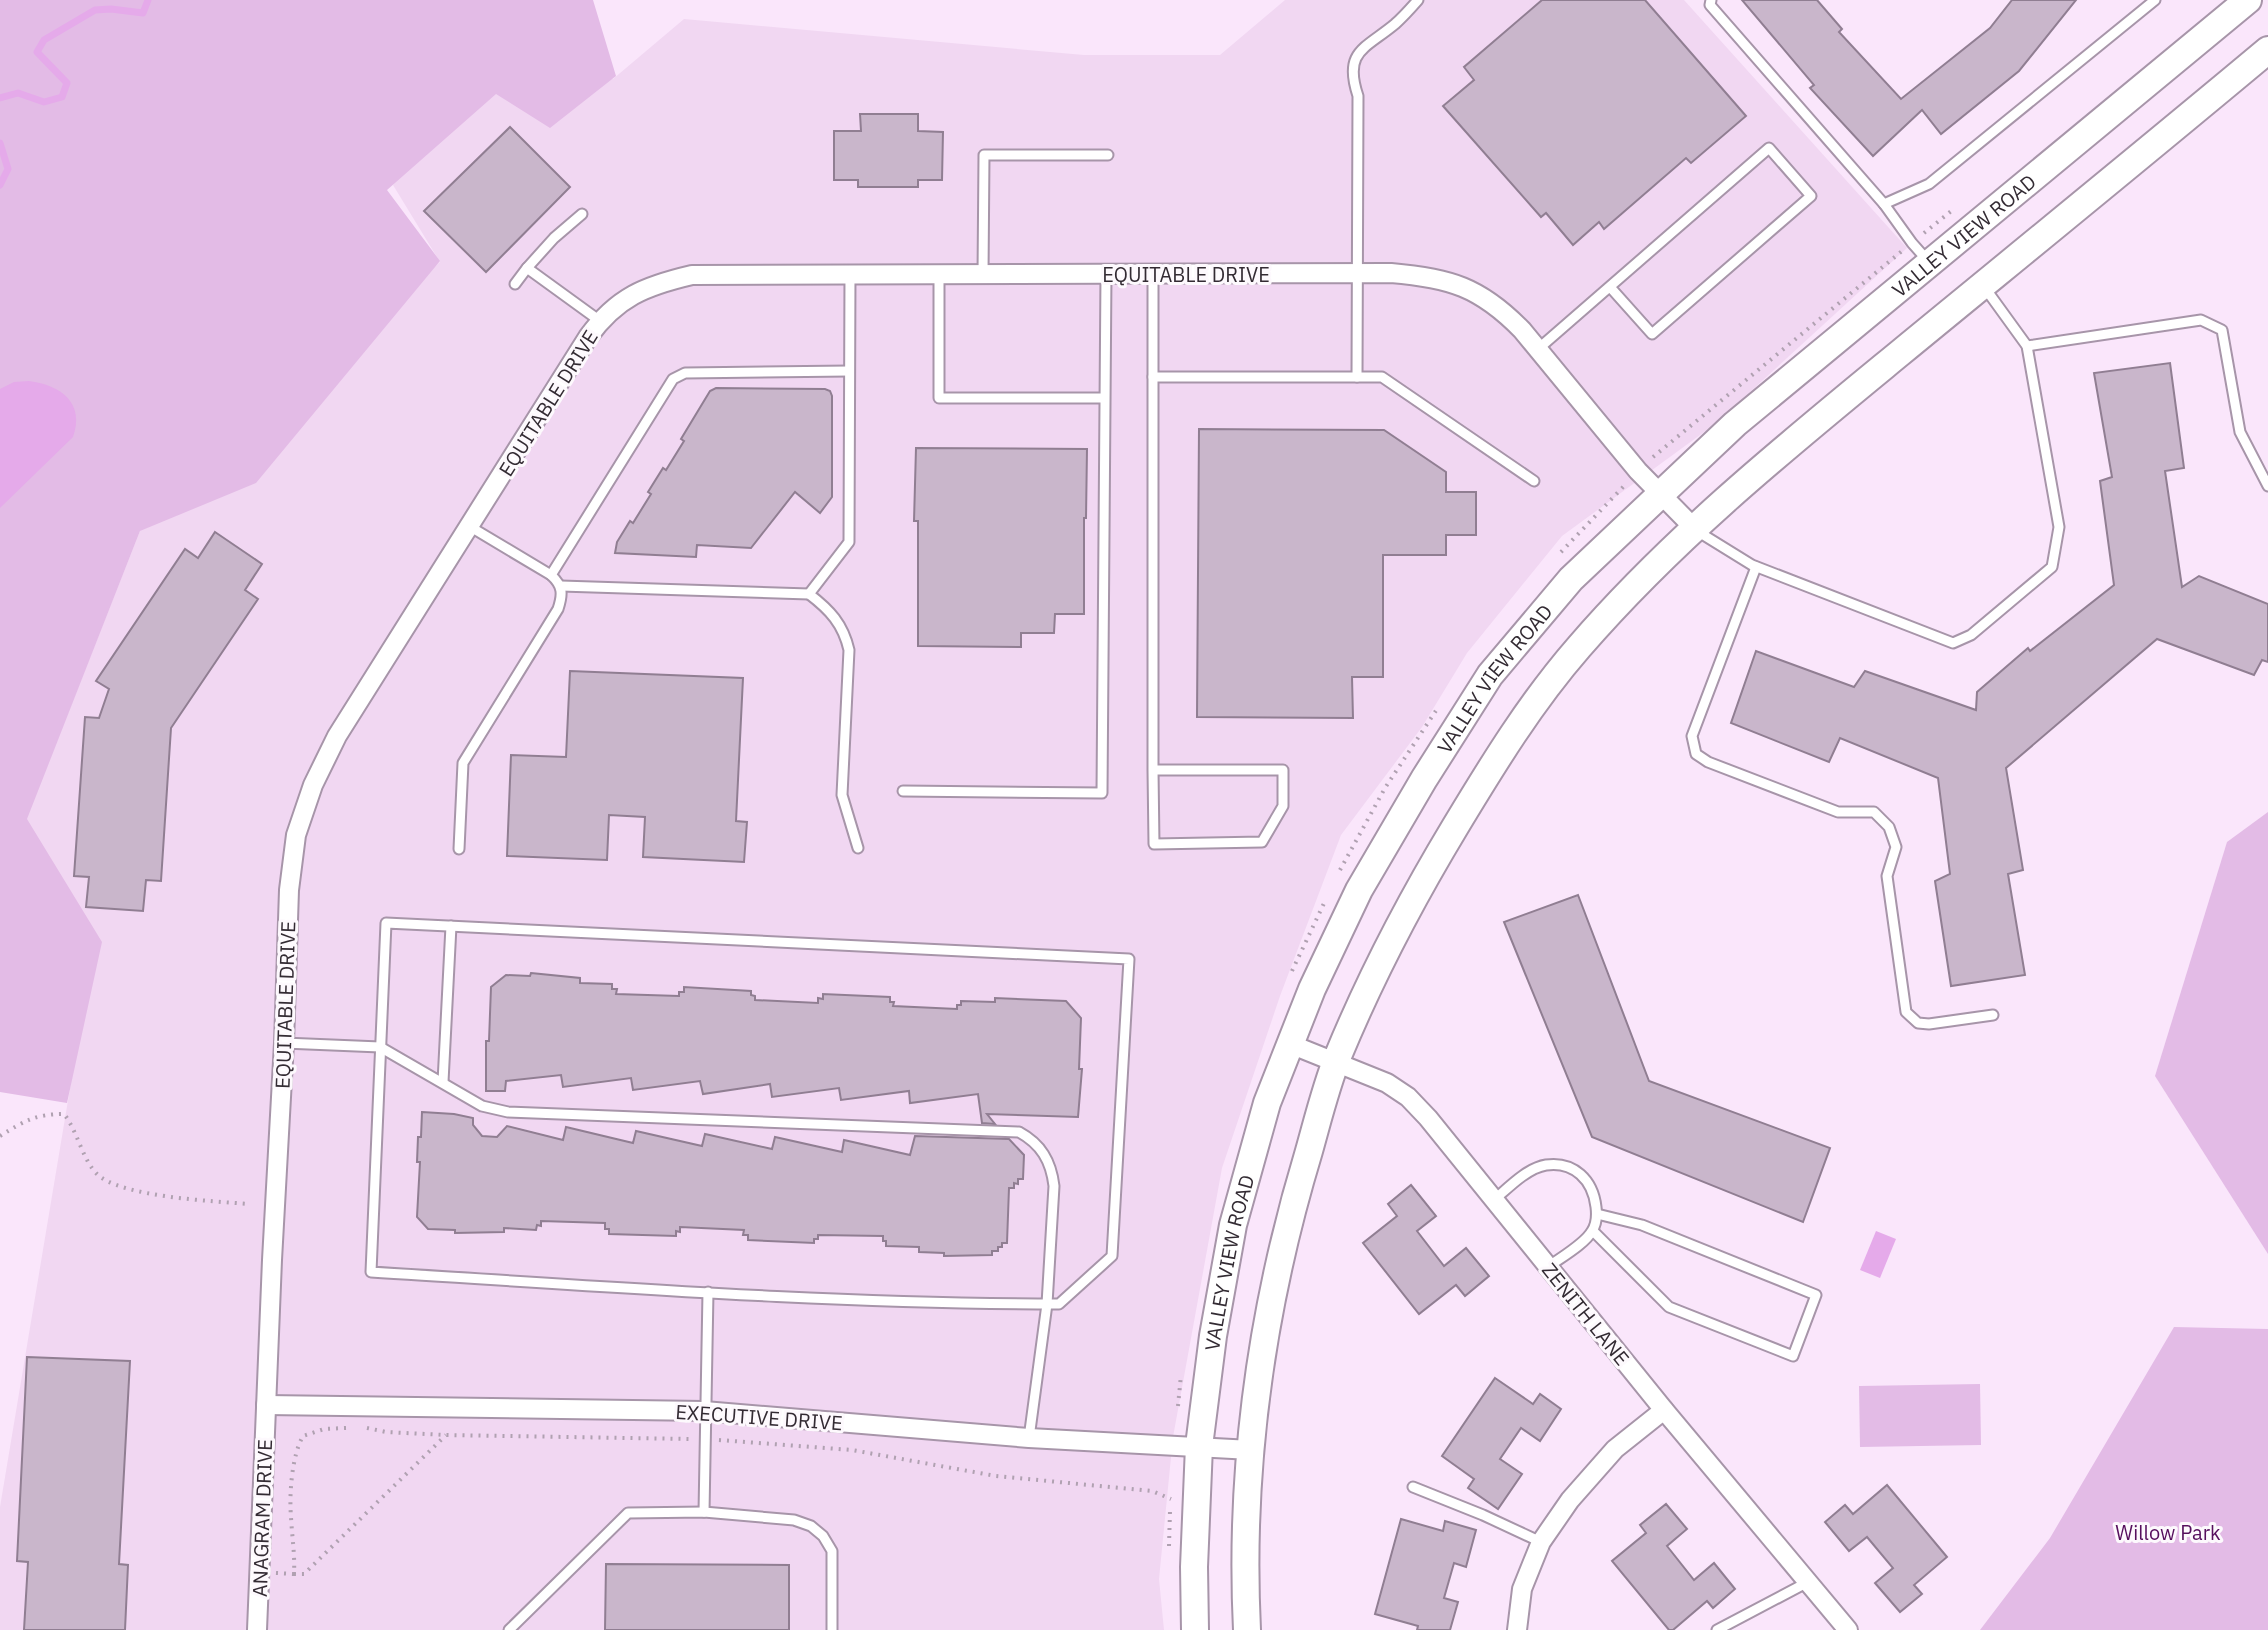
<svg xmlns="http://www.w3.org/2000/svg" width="2268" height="1630" font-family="'IBM Plex Sans',sans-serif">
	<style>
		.built { fill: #f1d7f2 }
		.green { fill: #e3bbe6 }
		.water { fill: #e5aaea }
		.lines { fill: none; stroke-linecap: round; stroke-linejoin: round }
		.stream { stroke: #e5aaea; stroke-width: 7 }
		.building { fill: #c9b6cb; stroke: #907e92; stroke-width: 2 }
		.lane-casing { stroke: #a795a9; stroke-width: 13 }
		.street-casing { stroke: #a795a9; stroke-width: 22 }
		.secondary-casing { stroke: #a795a9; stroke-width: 30 }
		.path { stroke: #b0a1b1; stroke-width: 4; stroke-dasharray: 2 6; stroke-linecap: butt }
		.lane { stroke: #fff; stroke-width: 9 }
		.street { stroke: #fff; stroke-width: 18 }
		.secondary { stroke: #fff; stroke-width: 26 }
		.labels { text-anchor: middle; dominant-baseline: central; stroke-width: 6; stroke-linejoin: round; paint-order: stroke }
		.street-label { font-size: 20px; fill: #332b33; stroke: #fdf9fd }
		.park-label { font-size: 20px; fill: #560f5d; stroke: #fdf9fd }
	</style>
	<rect width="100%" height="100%" fill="#fae6fb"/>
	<polygon class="built" points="1285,0 1684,0 1907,248 1715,424 1562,536 1467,653 1422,727 1341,835 1280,996 1222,1168 1173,1437 1159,1579 1164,1630 0,1630 0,1507 96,933 2,843 36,794 140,531 440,262 393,185 472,70 613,79 684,19 1084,55 1220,55"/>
	<g class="green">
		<polygon points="0,0 593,0 616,76 550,128 496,94 387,190 440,261 256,483 140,531 27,819 102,942 67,1103 0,1092"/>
		<polygon points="2268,812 2268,1254 2155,1076 2227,842"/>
		<polygon points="2174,1327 2268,1329 2268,1630 1980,1630 2050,1538"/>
		<polygon points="1980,1384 1981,1445 1860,1447 1859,1386"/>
	</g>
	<g class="water">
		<path d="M29,381C61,385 85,403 73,437L0,508V389L14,382Z"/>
		<polygon points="1876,1231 1896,1239 1880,1278 1860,1270"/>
	</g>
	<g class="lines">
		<g class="stream">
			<polyline points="0,98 18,93 44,102 62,97 67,83 37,52 44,40 95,10 111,9 143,13 148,0"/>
			<polyline points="0,143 8,169 0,185"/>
		</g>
	</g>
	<g class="building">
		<polygon points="1542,0 1645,0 1746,116 1691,163 1686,158 1604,229 1599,222 1573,245 1546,213 1541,217 1443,106 1474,80 1464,67"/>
		<polygon points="1742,0 1817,0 1842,29 1839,32 1901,99 1990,28 2012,0 2076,0 2019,71 1941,134 1922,110 1873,156 1810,88 1814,85"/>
		<polygon points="860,114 918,114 918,131 943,132 942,180 918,180 918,187 858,187 858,180 834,180 834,131 861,131"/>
		<polygon points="510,127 570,187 486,272 424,211"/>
		<polygon points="2170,363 2184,468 2165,471 2182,587 2199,576 2268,604 2268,662 2262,660 2254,675 2157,639 2006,768 2023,870 2008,874 2025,975 1951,986 1935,881 1950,874 1938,778 1840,738 1829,762 1731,723 1756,651 1854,687 1865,671 1976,710 1977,692 2028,648 2030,651 2114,585 2100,481 2112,477 2094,373"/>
		<polygon points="716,388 825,389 830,391 832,396 832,497 820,513 795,492 751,548 697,545 696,557 615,553 617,542 630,521 633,523 651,494 648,492 663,468 666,470 684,441 681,439 710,391"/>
		<polygon points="1199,429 1384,430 1446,472 1446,492 1476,492 1476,535 1446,535 1446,555 1383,555 1383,677 1352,677 1353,718 1197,717"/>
		<polygon points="916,448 1087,449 1086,518 1084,518 1084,614 1055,614 1054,633 1021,633 1021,647 918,646 918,521 914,521"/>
		<polygon points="215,532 262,564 245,590 258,599 171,728 161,881 146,880 143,911 86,907 89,877 74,876 85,717 99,718 109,689 96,681 185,549 198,558"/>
		<polygon points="570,671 743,678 736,821 747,822 744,862 643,857 645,817 609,815 607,860 507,856 511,755 566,757"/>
		<polygon points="1578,895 1649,1081 1830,1148 1803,1222 1592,1137 1504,922"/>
		<polygon points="531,973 580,978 580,983 612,984 612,989 617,989 616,994 679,996 679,992 684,992 684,987 751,991 751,995 755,996 755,1000 818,1003 818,998 823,999 823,994 890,997 890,1002 894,1002 893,1006 957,1009 957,1005 961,1005 961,1001 995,1002 995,998 1066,1001 1081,1018 1079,1069 1082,1069 1078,1117 987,1114 995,1124 982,1123 978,1094 910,1103 909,1091 841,1100 839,1088 772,1097 770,1084 703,1094 700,1081 633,1090 631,1078 563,1087 561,1075 506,1081 505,1091 486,1091 486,1041 489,1041 491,987 506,975 530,976"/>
		<polygon points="422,1112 454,1114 473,1118 473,1125 482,1136 497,1137 507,1126 563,1140 566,1127 633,1143 636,1131 702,1146 705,1134 772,1149 775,1137 842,1152 844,1140 910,1155 915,1136 1009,1139 1024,1155 1023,1179 1018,1179 1018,1184 1014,1183 1014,1188 1009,1188 1007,1243 1002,1243 1002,1247 998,1247 998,1251 992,1251 992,1255 944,1256 944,1253 919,1252 919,1247 886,1246 886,1241 883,1241 883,1236 818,1235 818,1239 814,1239 814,1243 748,1240 748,1235 743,1235 744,1230 680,1227 680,1232 676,1231 676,1236 609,1234 609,1229 605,1229 605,1223 541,1221 541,1226 537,1225 536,1230 504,1228 504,1232 455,1233 455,1230 428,1229 417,1217 420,1162 417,1162 418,1137 421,1137"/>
		<polygon points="1411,1185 1436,1216 1417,1231 1444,1266 1466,1248 1489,1276 1465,1296 1456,1285 1419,1314 1363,1243 1397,1216 1388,1204"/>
		<polygon points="27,1357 130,1361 119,1564 128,1565 125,1630 24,1630 28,1562 17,1561"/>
		<polygon points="1495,1378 1533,1404 1540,1394 1561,1409 1540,1441 1521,1428 1500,1459 1522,1474 1498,1509 1468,1488 1474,1479 1442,1456"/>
		<polygon points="1887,1485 1947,1557 1914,1585 1922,1594 1900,1612 1875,1583 1893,1568 1867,1537 1849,1551 1825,1522 1845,1505 1853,1514"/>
		<polygon points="1666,1504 1687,1529 1667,1546 1694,1580 1714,1563 1735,1589 1713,1608 1707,1601 1673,1630 1669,1630 1612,1561 1646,1533 1640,1525"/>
		<polygon points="1401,1519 1443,1531 1445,1521 1476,1530 1466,1567 1454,1563 1444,1598 1458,1602 1450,1630 1417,1630 1418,1626 1375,1614"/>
		<polygon points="606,1564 789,1565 789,1630 605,1630"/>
	</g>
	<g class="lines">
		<g class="lane-casing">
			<g id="lane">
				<polyline points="1711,0 1710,5 1884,204 1912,243 1928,261"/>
				<polyline points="1884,204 1929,184 2155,0"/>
				<polyline points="527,268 554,238 582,214"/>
				<path d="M850,274L849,542L809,594C830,610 843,624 849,650L842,795L858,848"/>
				<polyline points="1153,274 1153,770 1154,844 1262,842 1283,806 1283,770 1153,770"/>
				<polyline points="939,275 939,398 1104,398"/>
				<polyline points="983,275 984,155 1108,155"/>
				<polyline points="515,284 527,268 600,321"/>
				<polyline points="2027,346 2201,320 2222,330 2240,432 2268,486"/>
				<polyline points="1538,349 1769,148 1811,196 1652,334 1610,287"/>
				<polyline points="1153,377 1382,377 1534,481"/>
				<path d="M1357,377L1358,96C1343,51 1365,49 1395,24C1403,17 1411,8 1418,0"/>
				<polyline points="1697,531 1752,565 1953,643 1971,635 2052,567 2059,527 2027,346 1985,288"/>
				<polyline points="1756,567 1692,736 1696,754 1708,762 1838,812 1874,812 1889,827 1896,847 1887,876 1906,1012 1918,1023 1929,1024 1993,1015"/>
				<polyline points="551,575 673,379 685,373 849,371"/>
				<polyline points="561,586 809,594"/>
				<polyline points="903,791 1102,793 1106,274"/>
				<path d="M459,849L463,763L558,609C563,594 563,586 551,575L469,526"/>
				<path d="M386,923L1129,959L1112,1256L1059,1304C830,1304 600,1286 371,1272Z"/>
				<path d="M284,1043L380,1047L482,1106L508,1112L1019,1132C1041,1144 1051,1161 1054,1186L1047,1304L1029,1438"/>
				<polyline points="443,1082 451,926"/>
				<path d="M1494,1200C1508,1188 1527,1168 1546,1165C1574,1161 1593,1180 1596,1207C1597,1215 1596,1225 1592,1231C1585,1244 1560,1258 1548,1267"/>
				<polyline points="1593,1231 1669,1307 1793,1356 1816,1295 1642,1225 1597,1214"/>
				<polyline points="1413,1487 1483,1515 1541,1542"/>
				<polyline points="704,1512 708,1292"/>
				<polyline points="509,1630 628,1513 704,1512 794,1520 811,1526 823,1536 832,1551 832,1630"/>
				<polyline points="1717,1630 1808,1582"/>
			</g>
		</g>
		<g class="street-casing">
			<g id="street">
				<polyline points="1290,1044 1387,1083 1408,1097 1428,1118 1664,1410 1848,1630"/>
				<polyline points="266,1405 704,1411 1029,1438 1251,1450"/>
				<path d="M257,1630L272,1260L284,1043L289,890L296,835L313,785L337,736L588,337C617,297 645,286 692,275L1391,273C1450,278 1480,287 1522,330L1638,471L1695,529"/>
				<polyline points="1517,1630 1522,1589 1541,1542 1570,1500 1615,1449 1664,1410"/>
			</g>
		</g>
		<g class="secondary-casing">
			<g id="secondary">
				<path id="s1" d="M1195,1630L1194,1567L1199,1446L1213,1336L1233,1225L1267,1103L1312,989L1359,890L1424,779L1490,675L1571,579L1735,424L2248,0"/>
				<path d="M1247,1630C1239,1468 1262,1306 1309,1151C1318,1119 1326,1086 1338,1056C1371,976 1411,900 1455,827C1493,764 1531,702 1579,647C1674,537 1788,445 1900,353C2023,252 2146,152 2268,50"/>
			</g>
		</g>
		<g class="path">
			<polyline points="1924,233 1955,208"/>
			<polyline points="1653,457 1902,251"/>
			<polyline points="1561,552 1624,486"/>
			<polyline points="1340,870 1385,788 1439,706"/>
			<polyline points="1292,971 1326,899"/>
			<path d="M0,1136C24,1121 36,1114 64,1114C78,1132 82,1159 97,1174C120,1197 213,1201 248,1204"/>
			<polyline points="1178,1406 1181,1375"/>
			<path d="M346,1428L324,1429L303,1436C292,1455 289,1494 291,1517C292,1537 295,1554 294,1574H304L446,1435"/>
			<polyline points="367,1428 386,1432 446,1435 690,1439"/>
			<polyline points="719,1440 852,1450 996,1476 1152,1491 1171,1499"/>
			<polyline points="1169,1546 1170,1511"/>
			<polyline points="276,1573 294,1574"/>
		</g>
		<use href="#lane" class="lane"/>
		<use href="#street" class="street"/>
		<use href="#secondary" class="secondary"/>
	</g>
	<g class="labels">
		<g class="street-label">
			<text stroke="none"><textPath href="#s1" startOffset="1666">VALLEY VIEW ROAD</textPath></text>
			<text x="1186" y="274">EQUITABLE DRIVE</text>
			<text transform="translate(548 403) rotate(-58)">EQUITABLE DRIVE</text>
			<text stroke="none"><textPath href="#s1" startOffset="1018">VALLEY VIEW ROAD</textPath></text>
			<text transform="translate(285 1005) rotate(-88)">EQUITABLE DRIVE</text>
			<text stroke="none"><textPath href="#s1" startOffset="370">VALLEY VIEW ROAD</textPath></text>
			<text transform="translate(1586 1314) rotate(51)">ZENITH LANE</text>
			<text transform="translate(759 1417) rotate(4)">EXECUTIVE DRIVE</text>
			<text transform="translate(262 1518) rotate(-88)">ANAGRAM DRIVE</text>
		</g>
		<g class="park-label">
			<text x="2168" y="1532">Willow Park</text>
		</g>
	</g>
</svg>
